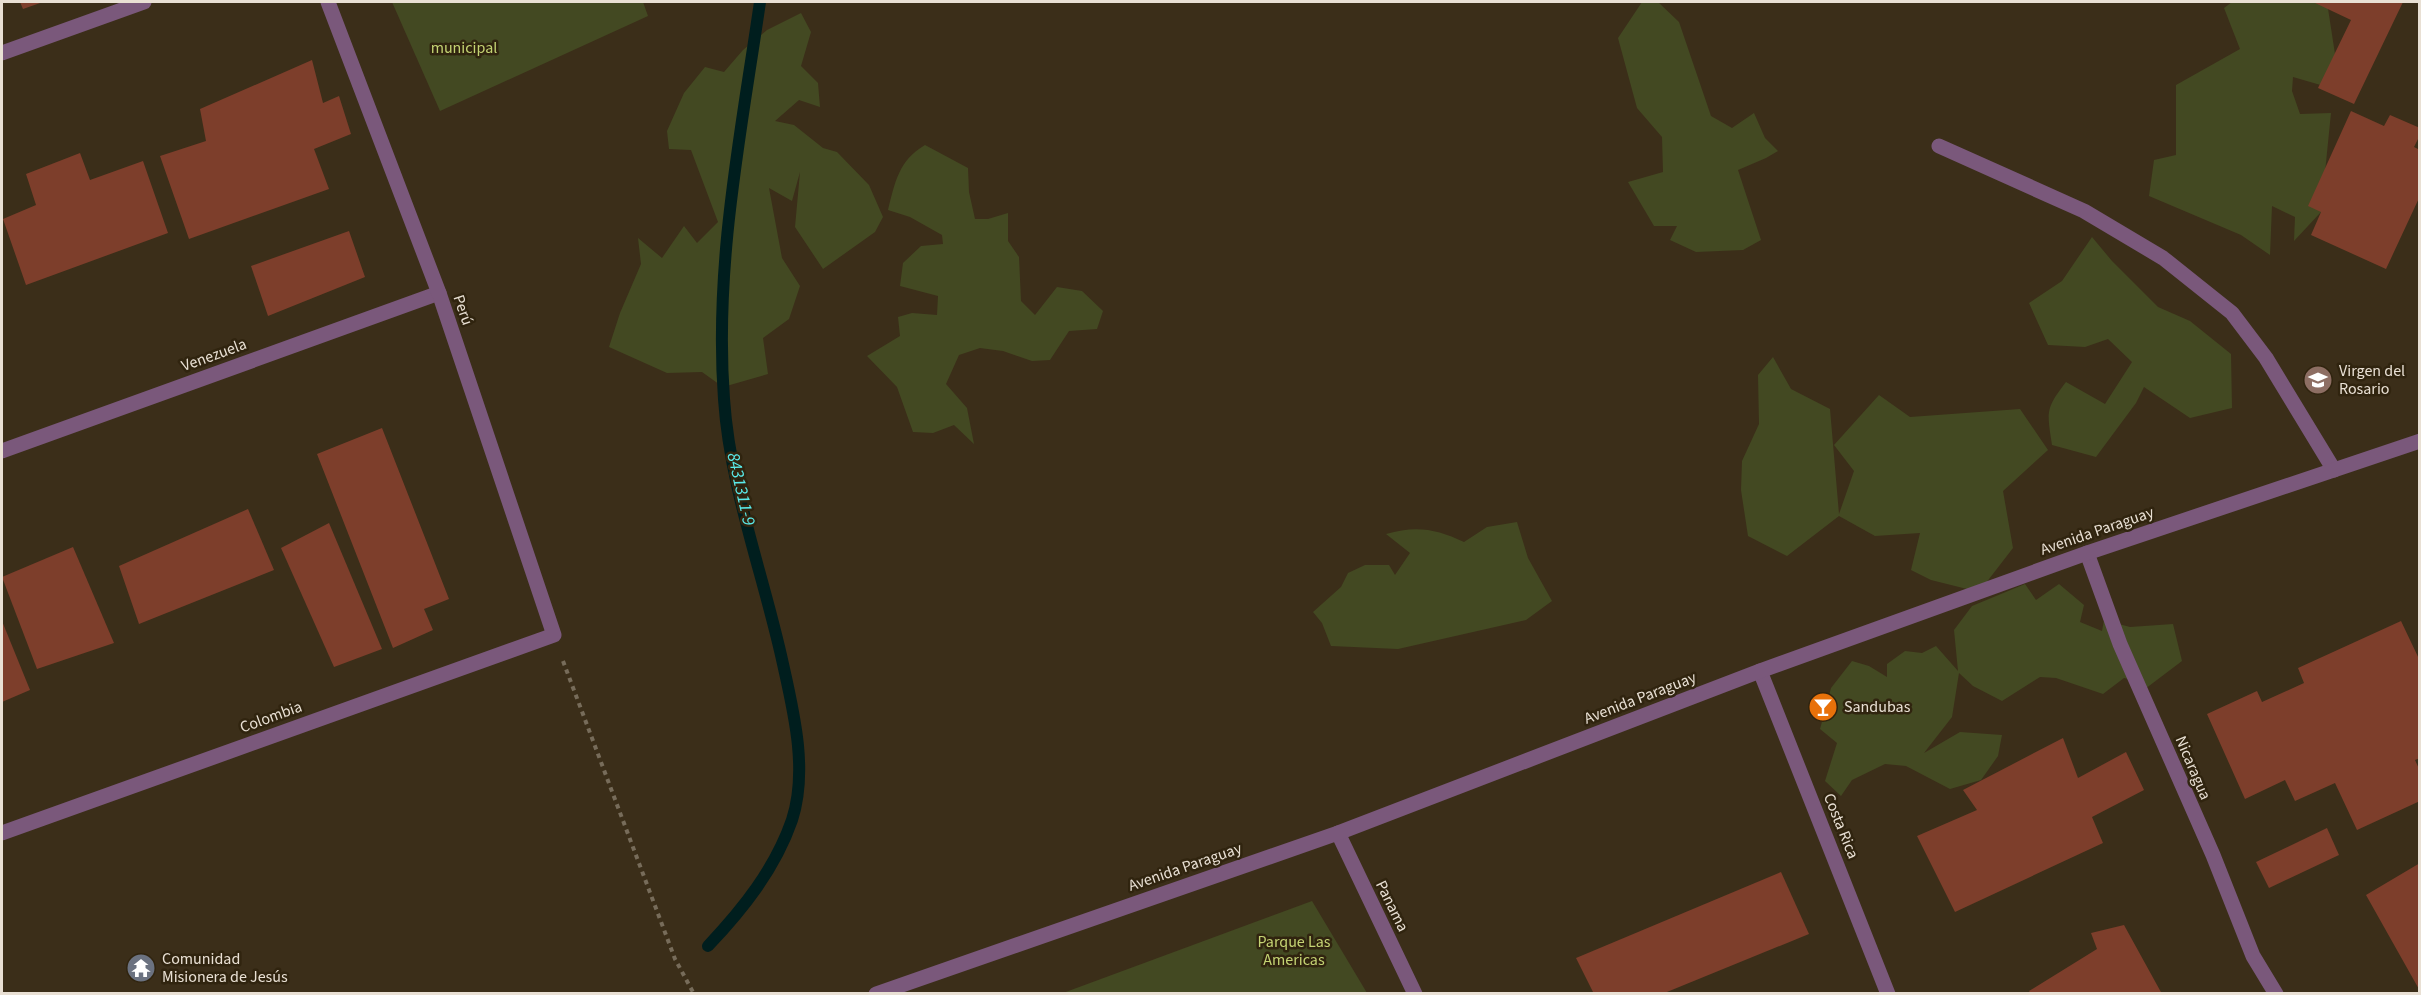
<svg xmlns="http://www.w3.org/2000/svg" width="2421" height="995" font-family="'Source Sans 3',sans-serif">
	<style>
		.green { fill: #434922 }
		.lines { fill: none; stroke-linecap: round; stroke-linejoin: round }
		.stream { stroke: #001e1e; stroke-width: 12 }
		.building { fill: #7d3e2b }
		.path { stroke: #776c5a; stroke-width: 4; stroke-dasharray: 4.5 4.5; stroke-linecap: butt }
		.minor { stroke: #7a587b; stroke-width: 15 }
		.labels { text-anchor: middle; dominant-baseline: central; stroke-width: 5; stroke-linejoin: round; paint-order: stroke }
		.park-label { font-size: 16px; fill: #c4d373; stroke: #30240f }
		.street-label { font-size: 16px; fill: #e9e0d4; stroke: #30240f }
		.poi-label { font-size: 16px; fill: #e9e0d4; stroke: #30240f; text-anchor: start }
		.water-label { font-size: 18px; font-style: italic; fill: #5aebeb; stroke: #30240f }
	</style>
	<rect width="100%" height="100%" fill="#3b2e19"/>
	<g class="green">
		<polygon points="392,2 643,2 648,16 440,111"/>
		<polygon points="1642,2 1658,2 1679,22 1711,116 1732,128 1754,113 1765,138 1778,151 1766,158 1738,170 1761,240 1743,250 1696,252 1670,240 1677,226 1654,226 1628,182 1663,172 1662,137 1637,108 1618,38"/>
		<polygon points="2232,2 2327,2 2335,54 2324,86 2293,77 2292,91 2300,114 2331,113 2321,212 2294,241 2295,217 2272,206 2270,255 2241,235 2149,196 2154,160 2176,155 2176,85 2240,49 2224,8"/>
		<polygon points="801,13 811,32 801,66 818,83 820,107 799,100 775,121 794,125 823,148 837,152 869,185 883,217 875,232 823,269 795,227 800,172 792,201 769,188 782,258 800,286 789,319 763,338 768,374 723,387 702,372 667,373 609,347 620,313 641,264 638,238 662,258 684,226 697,243 718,222 691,150 669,149 667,131 684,93 705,67 724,72 743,50 767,30"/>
		<path d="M925,145L968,168L969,192L975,219H988L1008,213V241L1019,257L1021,301L1035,315L1057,287L1082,291L1103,311L1097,329L1069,331L1050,360L1032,361L1003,351L980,348L959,355L946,384L967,408L974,444L954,425L933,433L913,432L897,387L867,356L900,336L898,317L912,313L937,315L938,296L900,286L903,263L921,246L943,244L942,235L910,217L888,210C895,182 899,160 925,145Z"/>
		<path d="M2092,237L2112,261L2158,307L2190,321L2231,354L2232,408L2190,418L2144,387L2136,403L2096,457L2052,445C2047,412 2045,409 2066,382L2105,404L2132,362L2108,339L2085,347L2048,345L2029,303L2062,281Z"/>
		<polygon points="1773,357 1791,389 1830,409 1839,514 1854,471 1834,445 1879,395 1910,417 2020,409 2048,450 2003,491 2013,548 1979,592 1931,580 1911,570 1920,533 1875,536 1839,516 1787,556 1748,536 1741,490 1742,461 1759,424 1758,375"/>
		<path d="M1517,522L1528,558L1552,601L1526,620L1398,649L1331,646L1322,623L1313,612L1341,587L1348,573L1365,565H1389L1395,575L1410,553L1386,534C1416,525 1437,529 1464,542L1487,527Z"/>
		<polygon points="2025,584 2036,600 2059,584 2084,605 2080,622 2102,631 2104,620 2130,627 2173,624 2182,661 2145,689 2136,681 2124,678 2103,694 2056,678 2040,677 2002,701 1973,686 1959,673 1952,717 1924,753 1960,732 2002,735 1998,756 1981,780 1950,789 1906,766 1885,764 1852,780 1841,796 1825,781 1837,743 1820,729 1831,688 1852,661 1869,666 1887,677 1887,664 1905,651 1922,653 1936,646 1958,671 1954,630 1972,606"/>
		<polygon points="1312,901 1367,993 1063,993"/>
	</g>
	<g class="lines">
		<path class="stream" d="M708,946C743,909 775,869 792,820C808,771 794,713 783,664C764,576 730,489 724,399C714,265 741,133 760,2"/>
	</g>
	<g class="building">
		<polygon points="20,2 43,2 23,9"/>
		<polygon points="2313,2 2403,2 2354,104 2318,88 2351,20"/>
		<polygon points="312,60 323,103 339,96 351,134 314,149 329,189 189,239 160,156 206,141 200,109"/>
		<polygon points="2351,111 2384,126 2390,115 2420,128 2420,135 2414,147 2420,150 2420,196 2386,269 2311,235 2321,212 2308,206"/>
		<polygon points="80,153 90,180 143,161 168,233 26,285 3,219 36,205 26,174"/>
		<polygon points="349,231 365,277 268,316 251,266"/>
		<polygon points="382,428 449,599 424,609 433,630 393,648 317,454"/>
		<polygon points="248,509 274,570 139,624 119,566"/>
		<polygon points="329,523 382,649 334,667 281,548"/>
		<polygon points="73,547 114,643 37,669 2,577"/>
		<polygon points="2,621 30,690 2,702"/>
		<polygon points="2401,621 2420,661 2420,758 2415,760 2420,771 2420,801 2357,830 2335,783 2295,801 2285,780 2245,799 2207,714 2257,691 2262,702 2304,683 2298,668"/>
		<polygon points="2063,738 2078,778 2126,752 2144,790 2092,817 2103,843 1955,912 1917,836 1977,810 1963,790"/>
		<polygon points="2327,828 2339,855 2269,888 2256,862"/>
		<polygon points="2420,863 2420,991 2366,895"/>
		<polygon points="1781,872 1809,934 1662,994 1594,994 1576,958"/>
		<polygon points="2124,925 2162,994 2031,994 2029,991 2097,949 2091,933"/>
	</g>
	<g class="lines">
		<polyline class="path" points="563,661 675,959 694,994"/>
		<g class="minor">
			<polyline points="2,53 144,2"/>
			<polyline points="1939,146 2084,211 2163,258 2232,313 2266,358 2334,470"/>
			<polyline points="2,451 439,293"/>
			<polyline points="2087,553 2120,644 2213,855 2253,956 2276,994"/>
			<polyline points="1760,671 1888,994"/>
			<polyline points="2,833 554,635 439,293 328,2"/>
			<polyline points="1338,833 1415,994"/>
			<polyline points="876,994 1338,833 1760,671 2087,553 2420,441"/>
		</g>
	</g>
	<defs>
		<g id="school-disc" transform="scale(1.5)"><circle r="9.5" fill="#8d6e63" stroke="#30240f"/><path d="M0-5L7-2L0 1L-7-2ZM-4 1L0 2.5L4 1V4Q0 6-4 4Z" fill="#fff"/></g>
		<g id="bar-disc" transform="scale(1.5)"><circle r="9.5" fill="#e8710a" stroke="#30240f"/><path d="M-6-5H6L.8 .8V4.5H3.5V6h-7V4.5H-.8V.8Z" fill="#fff"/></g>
		<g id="temple-disc" transform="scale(1.5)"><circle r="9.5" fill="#6b7280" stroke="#30240f"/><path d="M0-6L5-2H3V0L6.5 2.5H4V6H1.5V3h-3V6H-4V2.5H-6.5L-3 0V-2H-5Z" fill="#fff"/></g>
	</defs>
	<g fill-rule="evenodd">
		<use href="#school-disc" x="2318" y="380"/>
		<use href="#bar-disc" x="1823" y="707"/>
		<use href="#temple-disc" x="141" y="968"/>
	</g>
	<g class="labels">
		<g class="park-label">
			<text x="464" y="48">municipal</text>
			<text x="1294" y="942">Parque Las<tspan x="1294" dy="18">Americas</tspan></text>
		</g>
		<g class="street-label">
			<text transform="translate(463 310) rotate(71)">Perú</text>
			<text transform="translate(214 355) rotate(-20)">Venezuela</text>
			<text transform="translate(2097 531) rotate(-19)">Avenida Paraguay</text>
			<text transform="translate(1640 698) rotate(-21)">Avenida Paraguay</text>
			<text transform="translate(271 717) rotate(-20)">Colombia</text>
			<text transform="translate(2193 768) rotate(67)">Nicaragua</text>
			<text transform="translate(1841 826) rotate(68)">Costa Rica</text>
			<text transform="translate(1185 867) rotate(-19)">Avenida Paraguay</text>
			<text transform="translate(1392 906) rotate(64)">Panama</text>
		</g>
		<g class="poi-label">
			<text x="2339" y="371">Virgen del<tspan x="2339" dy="18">Rosario</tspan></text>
			<text x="1844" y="707">Sandubas</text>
			<text x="162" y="959">Comunidad<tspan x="162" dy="18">Misionera de Jesús</tspan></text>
		</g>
		<g class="water-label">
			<text transform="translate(741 489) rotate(77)">8431311-9</text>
		</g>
	</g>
	<rect width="2421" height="995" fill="none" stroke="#e9e0d4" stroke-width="6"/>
</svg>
